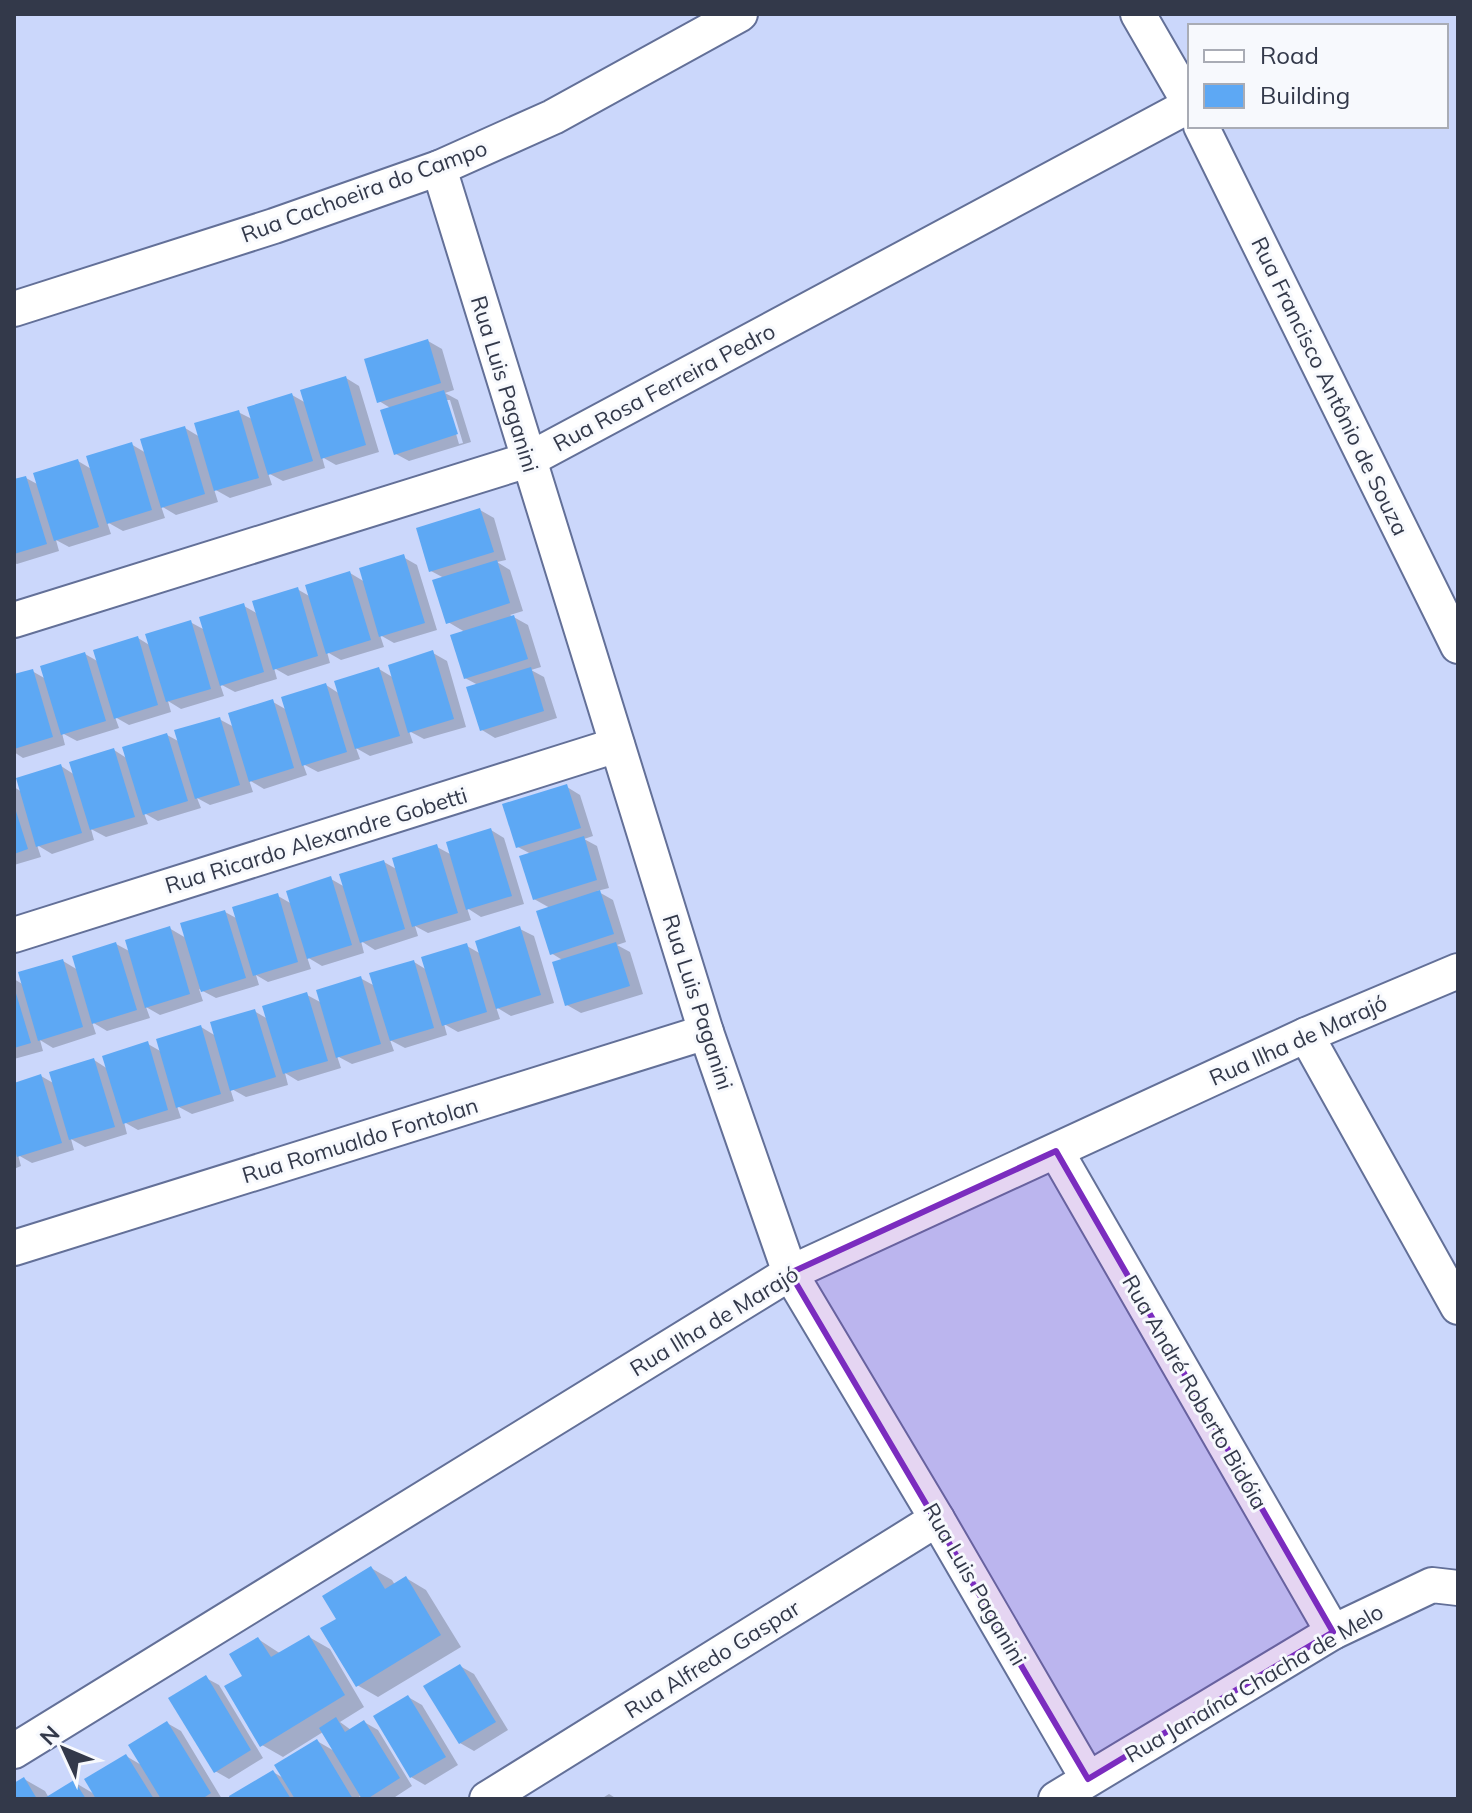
<svg xmlns="http://www.w3.org/2000/svg" width="1472" height="1813" font-family="Mulish,sans-serif">
	<style>
		.shadow { fill: #0003; fill-rule: evenodd }
		.building { fill: #5da8f4 }
		.lines { fill: none; stroke-linecap: round; stroke-linejoin: round }
		.street-casing { stroke: #637098; stroke-width: 38 }
		.street { stroke: #fff; stroke-width: 34 }
		.marked { fill: #7b2cbf; fill-opacity: 0.2; stroke: #7b2cbf; stroke-width: 6; stroke-linejoin: round }
		.labels { text-anchor: middle; dominant-baseline: central; stroke-width: 6; stroke-linejoin: round; paint-order: stroke }
		.street-label { font-size: 22px; fill: #33394a; stroke: #f7f9fd }
	</style>
	<rect width="100%" height="100%" fill="#cbd7fb"/>
	<g class="shadow">
		<path d="M428,341L442,349L454,390L445,393L458,400L471,442L409,461L396,454L392,409L379,401ZM446,400H450L463,443L459,444Z"/>
		<polygon points="346,378 359,386 379,452 336,465 322,457 325,468 283,481 268,473 272,485 230,498 214,489 218,502 176,515 161,506 165,518 123,531 107,522 111,534 69,547 56,540 59,551 17,564 14,563 14,481 26,478 39,485 78,461 93,470 131,444 146,453 185,428 200,437 238,412 254,420 292,395 306,403"/>
		<polygon points="480,510 494,518 506,560 497,562 510,570 523,611 510,615 528,625 541,667 531,670 544,677 557,718 495,738 482,730 478,685 465,678 465,632 448,622 444,578 431,571"/>
		<polygon points="403,557 417,565 437,630 394,643 380,635 384,647 341,660 327,652 330,663 288,676 274,668 277,679 235,692 220,684 224,696 181,709 168,701 171,712 129,725 115,717 119,728 77,741 62,733 65,745 23,758 14,752 14,676 32,671 46,679 85,654 99,662 138,638 151,646 190,622 205,630 244,606 258,614 297,589 311,597 350,573 365,582"/>
		<polygon points="433,653 447,661 466,727 424,739 409,731 413,743 370,756 356,748 360,759 318,772 303,764 307,775 264,789 249,780 253,792 210,805 197,798 201,808 158,821 144,813 148,824 106,837 91,829 94,840 52,854 37,845 41,857 14,865 14,787 22,792 61,766 75,775 114,750 128,759 167,735 180,742 219,719 234,727 273,702 287,710 326,685 340,694 379,669 394,678"/>
		<polygon points="567,787 580,795 593,836 584,839 597,846 609,888 597,891 613,900 626,942 617,945 630,952 643,994 581,1013 567,1005 564,961 551,953 550,908 534,899 531,854 518,847"/>
		<polygon points="491,830 504,838 524,904 481,917 467,908 471,920 428,933 415,926 418,936 375,950 361,941 364,953 322,966 307,957 311,969 268,982 256,975 259,985 216,998 199,989 203,1001 160,1015 146,1007 150,1018 107,1031 92,1022 96,1034 53,1048 40,1040 43,1051 14,1059 14,979 24,985 63,961 78,970 116,944 131,952 169,928 186,938 225,912 238,919 278,896 292,904 331,879 345,887 384,862 398,870 437,847 452,855"/>
		<polygon points="520,929 534,936 554,1003 511,1016 496,1007 500,1019 458,1032 444,1024 447,1035 405,1048 390,1040 394,1051 352,1064 337,1056 341,1068 298,1081 285,1073 288,1085 246,1097 230,1088 234,1101 192,1114 177,1106 181,1118 138,1130 124,1122 127,1134 85,1147 71,1139 74,1150 32,1163 18,1155 21,1166 14,1169 14,1085 41,1076 55,1084 94,1060 108,1069 148,1044 162,1052 201,1027 216,1036 254,1011 268,1019 307,995 322,1003 360,978 375,986 414,962 427,970 467,946 481,954"/>
		<polygon points="371,1568 392,1580 395,1585 406,1578 426,1590 461,1647 378,1697 357,1685 339,1620"/>
		<polygon points="309,1637 330,1649 364,1707 340,1722 351,1730 364,1722 378,1730 412,1786 392,1799 364,1799 359,1796 360,1799 232,1799 273,1772 285,1779 317,1741 336,1752 323,1732 283,1757 262,1745 245,1676 258,1639 281,1654"/>
		<polygon points="460,1666 474,1674 508,1730 474,1751 460,1743"/>
		<polygon points="206,1678 219,1685 263,1758 229,1779 215,1771"/>
		<polygon points="408,1697 422,1705 458,1765 425,1785 411,1777"/>
		<polygon points="167,1723 181,1731 222,1799 14,1799 14,1785 24,1779 45,1791 49,1798 74,1782 96,1795 126,1756 143,1766"/>
		<polygon points="609,1794 617,1799 601,1799"/>
	</g>
	<g class="building">
		<polygon points="428,339 441,383 377,403 364,359"/>
		<polygon points="346,376 366,445 321,459 300,390"/>
		<polygon points="444,390 458,434 394,455 380,410"/>
		<polygon points="292,393 313,461 268,475 247,407"/>
		<polygon points="239,410 259,478 214,491 194,423"/>
		<polygon points="185,426 205,494 161,508 140,439"/>
		<polygon points="132,442 152,510 107,524 86,456"/>
		<polygon points="78,459 99,527 54,541 33,473"/>
		<polygon points="26,476 47,544 14,554 14,479"/>
		<polygon points="480,508 494,552 429,572 416,528"/>
		<polygon points="404,554 425,623 379,637 359,568"/>
		<polygon points="497,560 510,603 446,624 432,580"/>
		<polygon points="350,571 371,640 326,654 305,585"/>
		<polygon points="298,587 318,656 273,670 252,601"/>
		<polygon points="244,603 264,672 220,686 199,617"/>
		<polygon points="514,615 528,659 464,679 450,635"/>
		<polygon points="191,620 211,689 166,702 145,634"/>
		<polygon points="138,636 158,705 114,719 93,650"/>
		<polygon points="433,650 454,719 408,733 388,665"/>
		<polygon points="85,652 106,721 61,735 40,666"/>
		<polygon points="379,667 400,736 355,749 334,681"/>
		<polygon points="531,667 544,711 480,731 466,687"/>
		<polygon points="33,669 53,737 14,749 14,674"/>
		<polygon points="326,683 347,752 302,766 281,697"/>
		<polygon points="273,699 294,768 249,782 228,713"/>
		<polygon points="220,717 240,785 195,799 174,730"/>
		<polygon points="167,733 188,801 143,815 122,747"/>
		<polygon points="114,748 135,817 90,830 69,762"/>
		<polygon points="61,764 82,833 36,847 16,778"/>
		<polygon points="567,784 581,828 516,848 502,804"/>
		<polygon points="14,805 28,849 14,854"/>
		<polygon points="491,828 512,896 466,910 446,842"/>
		<polygon points="584,836 597,880 533,900 519,856"/>
		<polygon points="437,844 458,913 412,927 392,858"/>
		<polygon points="384,860 405,929 360,943 339,874"/>
		<polygon points="331,876 352,945 307,959 286,891"/>
		<polygon points="600,890 614,934 550,955 536,911"/>
		<polygon points="278,893 298,962 253,976 232,907"/>
		<polygon points="225,910 246,978 201,992 180,923"/>
		<polygon points="170,926 190,994 145,1008 125,940"/>
		<polygon points="520,926 541,995 496,1009 475,941"/>
		<polygon points="116,942 137,1010 92,1024 72,956"/>
		<polygon points="616,942 630,986 565,1006 552,962"/>
		<polygon points="467,943 487,1012 442,1026 421,957"/>
		<polygon points="63,959 83,1027 38,1041 18,972"/>
		<polygon points="414,960 434,1028 390,1041 369,973"/>
		<polygon points="361,976 381,1044 336,1058 316,990"/>
		<polygon points="15,990 31,1043 14,1048 14,991"/>
		<polygon points="307,992 328,1061 283,1074 262,1006"/>
		<polygon points="255,1009 276,1077 230,1091 210,1022"/>
		<polygon points="201,1025 221,1094 176,1108 156,1039"/>
		<polygon points="148,1041 168,1110 123,1124 102,1056"/>
		<polygon points="94,1058 115,1127 69,1140 49,1072"/>
		<polygon points="41,1074 62,1143 17,1157 14,1147 14,1083"/>
		<polygon points="371,1566 385,1589 406,1576 441,1635 356,1687 320,1628 336,1619 322,1596"/>
		<polygon points="309,1635 345,1695 260,1747 224,1686 242,1676 229,1654 258,1637 271,1657"/>
		<polygon points="460,1664 496,1722 459,1744 423,1686"/>
		<polygon points="206,1675 251,1750 214,1773 168,1698"/>
		<polygon points="408,1695 446,1757 410,1778 373,1716"/>
		<polygon points="336,1717 345,1732 364,1720 400,1778 367,1799 362,1799 319,1728"/>
		<polygon points="167,1721 211,1793 202,1799 161,1799 128,1745"/>
		<polygon points="317,1739 353,1799 295,1799 274,1765"/>
		<polygon points="126,1754 154,1799 96,1799 84,1779"/>
		<polygon points="273,1770 291,1799 230,1799 229,1796"/>
		<polygon points="24,1777 37,1799 14,1799 14,1783"/>
		<polygon points="74,1780 86,1799 43,1799"/>
	</g>
	<g class="lines">
		<g class="street-casing">
			<g id="street">
				<polyline points="1138,14 1190,104"/>
				<polyline points="1201,126 1458,646"/>
				<polyline points="439,168 706,1032 790,1273 937,1519 1088,1779"/>
				<polyline points="14,309 274,226 439,168 553,117 740,14"/>
				<polyline points="14,620 528,460 1190,105"/>
				<polyline points="14,935 617,745"/>
				<polyline points="1306,1035 1458,1307"/>
				<polyline points="1056,1151 1333,1632"/>
				<polyline points="14,1248 706,1032"/>
				<polyline points="14,1751 790,1273 1306,1035 1458,971"/>
				<polyline points="487,1799 937,1519"/>
				<polyline points="1056,1799 1333,1632 1432,1585 1458,1588"/>
			</g>
		</g>
		<use href="#street" class="street"/>
	</g>
	<path class="marked" d="M1056,1151L1333,1632L1088,1779L790,1273Z"/>
	<g class="labels">
		<g class="street-label">
			<text transform="translate(364 191) rotate(-20)">Rua Cachoeira do Campo</text>
			<text transform="translate(505 384) rotate(73)">Rua Luis Paganini</text>
			<text transform="translate(1330 386) rotate(64)">Rua Francisco Antônio de Souza</text>
			<text transform="translate(664 387) rotate(-28)">Rua Rosa Ferreira Pedro</text>
			<text transform="translate(316 840) rotate(-17)">Rua Ricardo Alexandre Gobetti</text>
			<text transform="translate(698 1002) rotate(72)">Rua Luis Paganini</text>
			<text transform="translate(1298 1040) rotate(-24)">Rua Ilha de Marajó</text>
			<text transform="translate(360 1140) rotate(-17)">Rua Romualdo Fontolan</text>
			<text transform="translate(714 1321) rotate(-31)">Rua Ilha de Marajó</text>
			<text transform="translate(1195 1392) rotate(60)">Rua André Roberto Bidóia</text>
			<text transform="translate(975 1584) rotate(60)">Rua Luis Paganini</text>
			<text transform="translate(712 1659) rotate(-32)">Rua Alfredo Gaspar</text>
			<text transform="translate(1254 1683) rotate(-30)">Rua Janaína Chacha de Melo</text>
		</g>
	</g>
	<rect width="1472" height="1813" fill="none" stroke="#33394a" stroke-width="32"/>
	<rect x="1188" y="24" width="260" height="104" fill="#f7f9fd" stroke="#a9acb5" stroke-width="2"/>
	<rect x="1204" y="50" width="40" height="12" fill="#ffffff" stroke="#a9acb5" stroke-width="2"/>
	<text x="1260" y="64" font-size="24" fill="#33394a">Road</text>
	<rect x="1204" y="84" width="40" height="24" fill="#5da8f4" stroke="#a9acb5" stroke-width="2"/>
	<text x="1260" y="104" font-size="24" fill="#33394a">Building</text>
	<g transform="translate(64 1749) rotate(314)" stroke="#f7f9fd" stroke-width="6" paint-order="stroke">
	<path d="M0-6L14 30L0 20L-14 30Z" fill="#33394a"/>
	<text y="-12" font-size="22" font-weight="bold" text-anchor="middle" fill="#33394a">N</text>
	</g>
</svg>
